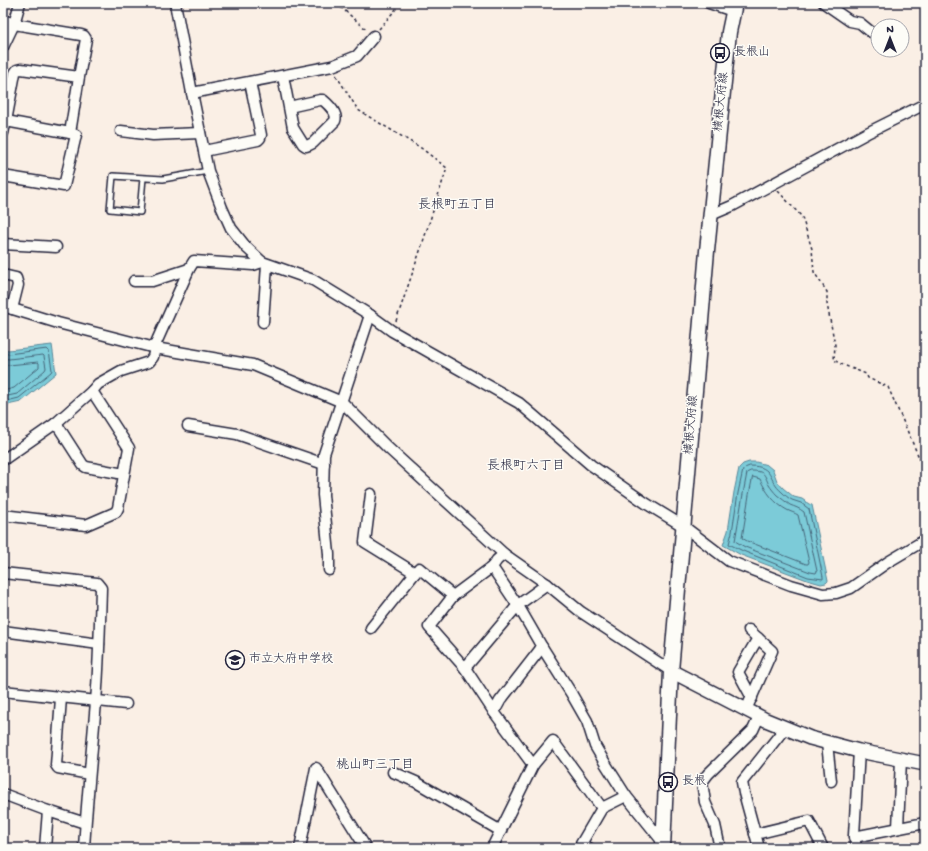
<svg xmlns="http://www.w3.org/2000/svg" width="928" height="851" font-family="'Gochi Hand','Klee One',sans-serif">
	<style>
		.water { fill: #7ccbd8; stroke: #588799 }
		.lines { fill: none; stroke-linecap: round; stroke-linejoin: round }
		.shore { stroke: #46667a; stroke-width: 1 }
		.service-casing { stroke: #22223b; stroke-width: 8 }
		.minor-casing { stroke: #22223b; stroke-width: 13 }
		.tertiary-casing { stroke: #22223b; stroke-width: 16 }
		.secondary-casing { stroke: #22223b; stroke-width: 17 }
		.path { stroke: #22223b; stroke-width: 1.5; stroke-dasharray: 3 3; stroke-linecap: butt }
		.service { stroke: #fdfcf7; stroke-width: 5 }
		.minor { stroke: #fdfcf7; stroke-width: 10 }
		.tertiary { stroke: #fdfcf7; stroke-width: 13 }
		.secondary { stroke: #fdfcf7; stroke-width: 14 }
		.labels { text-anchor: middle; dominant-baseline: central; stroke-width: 3; stroke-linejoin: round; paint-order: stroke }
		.poi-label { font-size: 12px; fill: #22223b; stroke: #fdfcf7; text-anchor: start }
		.street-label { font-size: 12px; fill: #22223b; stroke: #fdfcf7 }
		.neighbourhood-label { font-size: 13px; fill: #22223b; stroke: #fdfcf7 }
	</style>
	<rect width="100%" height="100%" fill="#faefe5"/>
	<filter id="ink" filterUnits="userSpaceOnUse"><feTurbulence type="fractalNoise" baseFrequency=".025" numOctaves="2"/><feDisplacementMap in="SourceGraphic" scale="8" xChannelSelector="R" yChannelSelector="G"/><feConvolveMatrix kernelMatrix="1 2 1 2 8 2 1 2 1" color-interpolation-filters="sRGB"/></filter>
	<g filter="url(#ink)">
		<g class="water">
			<polygon points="52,345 56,373 21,402 3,406 3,348 8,350"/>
			<polygon points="749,462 756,462 767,465 773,470 777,481 783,488 794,497 802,499 809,504 812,505 828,581 826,583 821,584 807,580 741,555 723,545 728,531 734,492 739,468 743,464"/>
		</g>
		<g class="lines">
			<g class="shore">
				<polyline points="3,353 8,354 47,349 49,351 52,370 51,372 19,398 3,402"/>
				<polyline points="3,358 9,359 43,355 44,356 46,368 45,370 17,394 3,397"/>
				<polyline points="3,365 9,365 38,362 39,363 39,367 14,388 3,391"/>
				<path d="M750,466C775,466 767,480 782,492C785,495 788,498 792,500C795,501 798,502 801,503C804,505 806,507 809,509L823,577V579L808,577L743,551L729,544L732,532L738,493L743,470L745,468Z"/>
				<path d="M751,471C765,471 764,474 769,485C771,488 774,492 777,495C781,498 786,502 790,505C795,507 799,508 804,512L817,571L816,573L810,572L745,547L735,541L743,494L747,473Z"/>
				<path d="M753,477L760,479C766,492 774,503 787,510C791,512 795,513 798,515L809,562L808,564H806L747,541L742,538L749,495Z"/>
			</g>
			<g class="service-casing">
				<polyline id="service" points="143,178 140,212 110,209 113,176 163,179 208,171"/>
			</g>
			<g class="minor-casing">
				<g id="minor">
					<polyline points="175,3 192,93 208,171 222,208 231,228 246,247 262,262 313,280 370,315 392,331 519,403 591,465 647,504 683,526 729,561 791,585 823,594 836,593 851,588 888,562 925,540"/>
					<polyline points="709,3 733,11"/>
					<polyline points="824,3 850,21 860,23 871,32"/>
					<polyline points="3,20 14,24 81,35 84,36 86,39 79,77 70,133 6,121 15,73 17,70 21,69 79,77"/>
					<polyline points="3,47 14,24 20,3"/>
					<path d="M283,76L293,128L303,144L306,146L309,145L313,143L335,121C338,114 329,105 323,100H320L289,107"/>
					<polyline points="192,93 332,66 357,56 374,36"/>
					<polyline points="121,131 153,135 200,133"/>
					<polyline points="3,133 6,121"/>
					<polyline points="204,151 258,140 260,138 261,135 250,82"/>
					<polyline points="3,176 64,186 76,135 70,133"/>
					<polyline points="711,215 732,206 867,133 925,104"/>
					<polyline points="3,244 56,247"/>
					<polyline points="3,275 16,278 18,285 12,309"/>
					<polyline points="134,281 152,281 189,269"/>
					<polyline points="3,306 58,323 155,348 253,365 342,402 388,448 504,554 547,584 581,612 671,671"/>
					<polyline points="263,322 267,265"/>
					<polyline points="56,423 83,465 86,467 124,474"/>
					<polyline points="188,426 237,434 324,464"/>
					<polyline points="3,460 56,423 92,391 98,384 121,371 149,362 153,357 156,343 189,269 194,261 253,265 262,262"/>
					<polyline points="371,494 365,542 415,573"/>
					<polyline points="3,515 86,525 116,512 118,508 129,448 92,391"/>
					<polyline points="504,554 497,560 492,567 520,609 542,647 571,693 587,721 595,746 605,763 626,796 663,842"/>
					<polyline points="492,567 453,596 429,627 465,668 518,605 547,584"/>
					<polyline points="329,570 329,554 323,495 324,454 370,315"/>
					<path d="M3,573L97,583L101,588C100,626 99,664 96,702C92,750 87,799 84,848"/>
					<polyline points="371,628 419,568 453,596"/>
					<polyline points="3,631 99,644"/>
					<polyline points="465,668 494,712"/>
					<polyline points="3,691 126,704"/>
					<polyline points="61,698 56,765 58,768 89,774"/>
					<polyline points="752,698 738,672 758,638"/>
					<polyline points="746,710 772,651 749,630"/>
					<polyline points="827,743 831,781"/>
					<polyline points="533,765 553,741 602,808"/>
					<polyline points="393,772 416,782 501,831"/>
					<polyline points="3,794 48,811 85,823"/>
					<polyline points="898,828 901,759"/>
					<polyline points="755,834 809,821 823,848"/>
					<polyline points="854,837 925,823"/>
					<polyline points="45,848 48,811"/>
					<polyline points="300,848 316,768 366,848"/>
					<polyline points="492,848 533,765 494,712 500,701 542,647"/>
					<polyline points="589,848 581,844 602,808 626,796"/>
					<polyline points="720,848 715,825 705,802 702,782 708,774 753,730 759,717"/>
					<polyline points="759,848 744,793 742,782 785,728"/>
					<polyline points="856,848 854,835 859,751"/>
				</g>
			</g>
			<g class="tertiary-casing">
				<polyline id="tertiary" points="671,671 766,720 810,738 859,751 925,764"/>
			</g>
			<g class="secondary-casing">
				<polyline id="secondary" points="663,848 671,671 707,251 729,32 735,3"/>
			</g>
			<g class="path">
				<polyline points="336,3 367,30"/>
				<polyline points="379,29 401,3"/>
				<polyline points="336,75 358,110 421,148 447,168 420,251 396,321"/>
				<polyline points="778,191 802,217 812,249 814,272 827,292 827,304 835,345 834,360 841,364 866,374 868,378 888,387 925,471"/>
			</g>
			<use href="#service" class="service"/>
			<use href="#minor" class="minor"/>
			<use href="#tertiary" class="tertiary"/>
			<use href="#secondary" class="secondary"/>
		</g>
	</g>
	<defs>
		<g id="bus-ring" transform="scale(1)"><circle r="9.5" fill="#fdfcf7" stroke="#22223b" stroke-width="1.5"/><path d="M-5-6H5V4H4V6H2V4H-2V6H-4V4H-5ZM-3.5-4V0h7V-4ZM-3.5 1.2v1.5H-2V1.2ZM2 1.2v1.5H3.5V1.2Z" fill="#22223b"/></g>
		<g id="school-ring" transform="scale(1)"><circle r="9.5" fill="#fdfcf7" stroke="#22223b" stroke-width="1.5"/><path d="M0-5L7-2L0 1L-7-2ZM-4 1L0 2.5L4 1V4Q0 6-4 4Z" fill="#22223b"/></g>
	</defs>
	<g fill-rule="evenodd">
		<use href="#bus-ring" x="720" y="53"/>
		<use href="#school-ring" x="235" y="660"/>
		<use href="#bus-ring" x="668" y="782"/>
	</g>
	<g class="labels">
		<g class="poi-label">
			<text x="734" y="53">長根山</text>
			<text x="249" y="660">市立大府中学校</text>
			<text x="682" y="782">長根</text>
		</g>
		<g class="street-label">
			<text transform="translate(722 102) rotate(-84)">横根大府線</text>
			<text transform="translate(692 425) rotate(-85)">横根大府線</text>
		</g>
		<g class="neighbourhood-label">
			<text x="457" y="205">長根町五丁目</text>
			<text x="526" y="466">長根町六丁目</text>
			<text x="375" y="765">桃山町三丁目</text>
		</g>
	</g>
	<rect width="928" height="851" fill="none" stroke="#fdfcf7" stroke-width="16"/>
	<rect x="8" y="8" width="912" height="835" fill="none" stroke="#22223b" stroke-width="1.5" filter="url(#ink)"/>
	<g transform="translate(890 38)"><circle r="19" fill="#fdfcf7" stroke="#a5a5ac"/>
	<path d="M0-3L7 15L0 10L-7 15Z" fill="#22223b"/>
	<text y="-6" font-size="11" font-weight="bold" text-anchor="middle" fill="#22223b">N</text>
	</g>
</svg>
